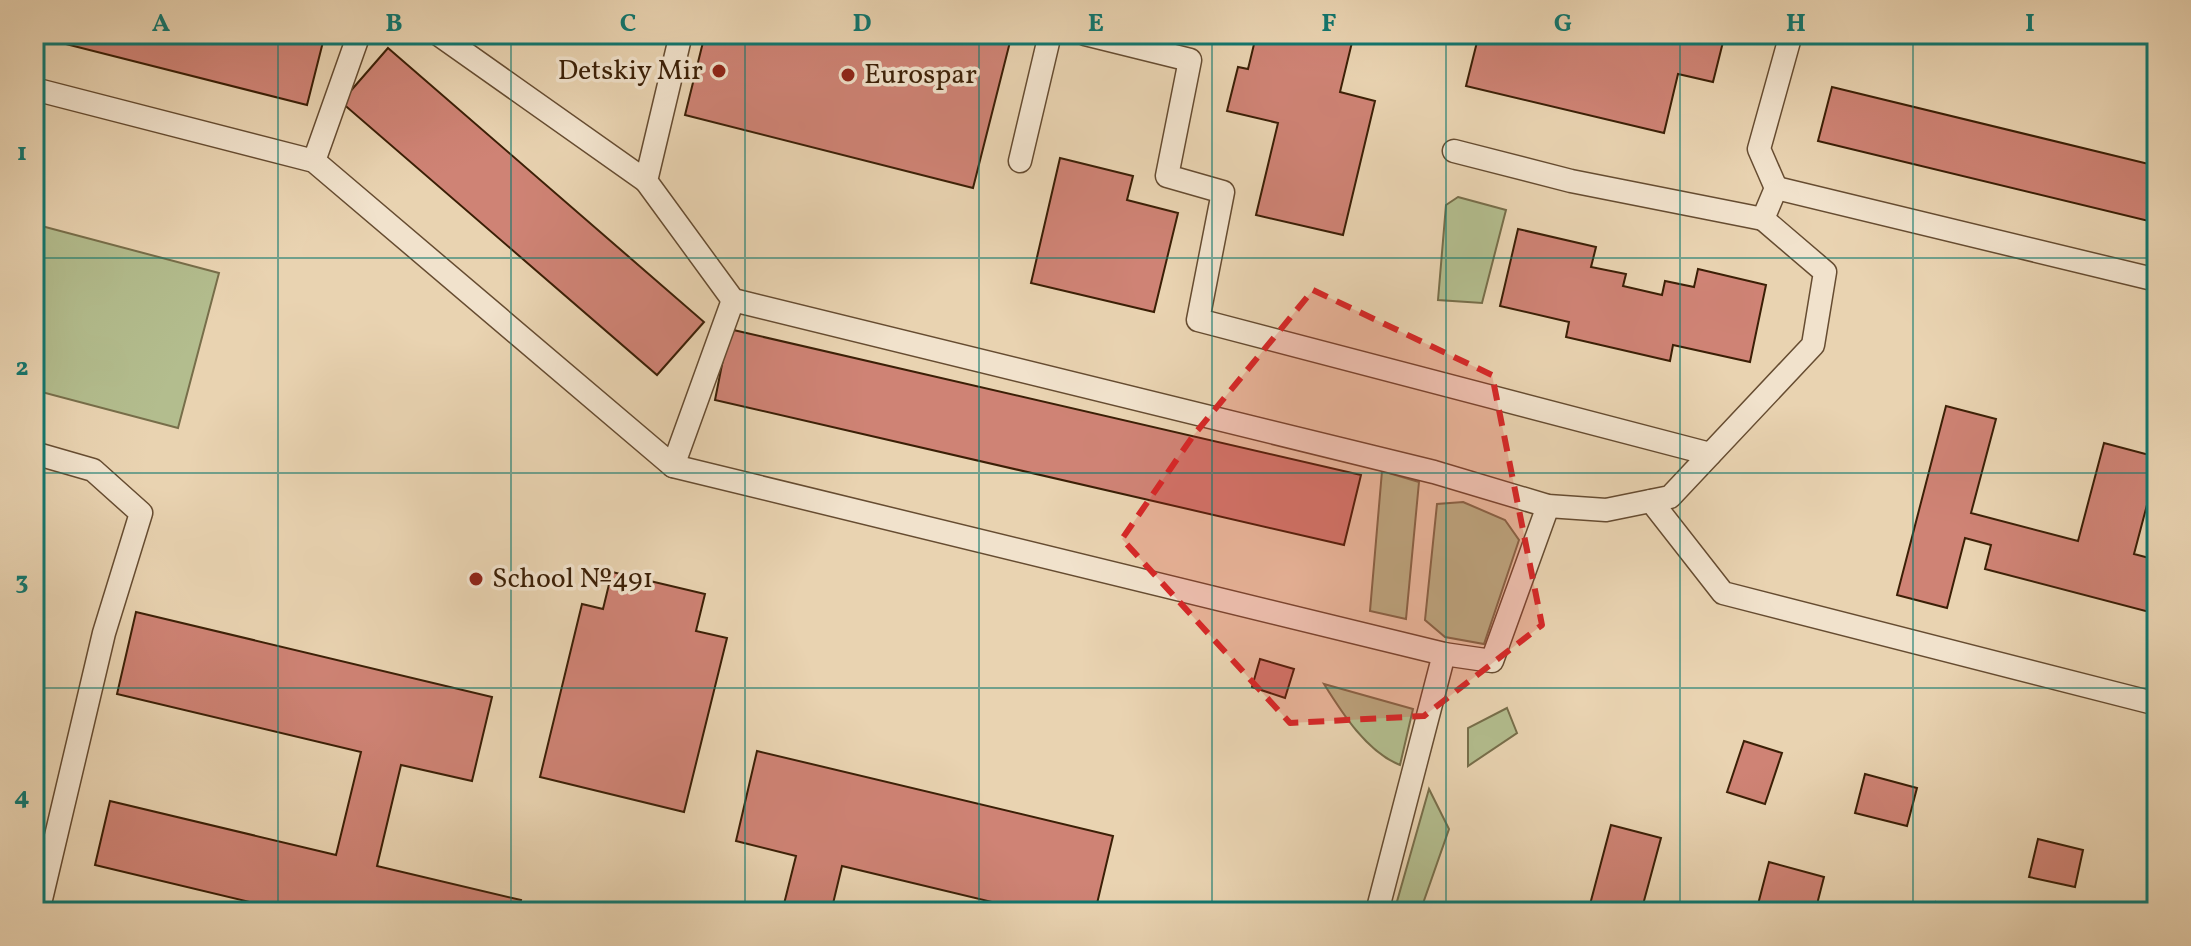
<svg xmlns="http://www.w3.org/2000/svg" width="2191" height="946" font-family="Vollkorn,serif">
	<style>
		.green { fill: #b3bd8e; stroke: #776e4a; stroke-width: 2 }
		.building { fill: #cf8375; stroke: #3b1f06; stroke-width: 2 }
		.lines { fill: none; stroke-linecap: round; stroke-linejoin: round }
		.lane-casing { stroke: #664c31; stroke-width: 25 }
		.lane { stroke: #f1e2cc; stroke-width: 22 }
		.marked { fill: #d62828; fill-opacity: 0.2; stroke: #d62828; stroke-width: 6; stroke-dasharray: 16 10; stroke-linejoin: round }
		.grid { fill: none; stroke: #0f766e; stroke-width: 2; stroke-opacity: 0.55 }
		.poi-dot { fill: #8f2418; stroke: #f1e2cc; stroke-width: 3 }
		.labels { text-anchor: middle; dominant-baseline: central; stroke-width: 7; stroke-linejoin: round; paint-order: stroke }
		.poi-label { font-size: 28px; fill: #3b1f06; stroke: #f1e2cc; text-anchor: start }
		.neatline { fill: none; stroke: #0f766e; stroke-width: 3 }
		.grid-label { font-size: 26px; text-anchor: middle; font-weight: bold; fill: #0f766e }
	</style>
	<rect width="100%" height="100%" fill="#e9d3b1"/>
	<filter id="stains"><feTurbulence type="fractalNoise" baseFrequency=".0025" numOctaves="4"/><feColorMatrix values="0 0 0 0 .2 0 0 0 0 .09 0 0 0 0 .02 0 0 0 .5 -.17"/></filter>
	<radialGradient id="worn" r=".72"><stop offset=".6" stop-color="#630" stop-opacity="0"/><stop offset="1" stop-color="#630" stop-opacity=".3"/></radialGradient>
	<g class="green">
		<polygon points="1458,197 1506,210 1482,303 1438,300 1446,205"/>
		<polygon points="34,224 219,273 178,428 34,390"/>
		<polygon points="1382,471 1419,482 1406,619 1370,611"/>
		<polygon points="1463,502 1505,520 1519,540 1484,644 1445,637 1425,620 1437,504"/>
		<path d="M1324,684L1413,709L1400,765C1367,752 1342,713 1324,684Z"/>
		<polygon points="1507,708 1517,733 1468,766 1468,728"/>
		<polygon points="1429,789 1449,829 1420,912 1394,912"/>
	</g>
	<g class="building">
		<polygon points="34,34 325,34 307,105 34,36"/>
		<polygon points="705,34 1012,34 973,188 685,115"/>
		<polygon points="1265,34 1354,34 1340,92 1375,101 1343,235 1256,215 1278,123 1227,111 1238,67 1248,69 1256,36 1264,38"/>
		<polygon points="1479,34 1705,34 1724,38 1713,82 1678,74 1664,133 1466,86"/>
		<polygon points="388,48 704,322 657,375 341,102"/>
		<polygon points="1832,87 2157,166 2157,223 1818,141"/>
		<polygon points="1060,158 1133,176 1127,200 1178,213 1154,312 1031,283"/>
		<polygon points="1518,229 1596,247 1591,267 1626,274 1623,286 1662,295 1665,281 1694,287 1698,269 1766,285 1750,362 1673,345 1670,361 1566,337 1569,322 1500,306"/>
		<polygon points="729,329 1361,475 1344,545 715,400"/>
		<polygon points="1946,406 1996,419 1971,513 2078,541 2104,443 2157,457 2157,467 2134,554 2157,560 2157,614 1985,569 1991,545 1965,538 1947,608 1897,595"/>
		<polygon points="612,572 705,594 696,631 727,638 684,812 540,777 582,604 603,609"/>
		<polygon points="136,612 492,697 472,781 401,765 377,866 521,900 518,912 292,912 95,865 110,801 336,855 361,752 117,694"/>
		<polygon points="1260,659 1294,669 1285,698 1252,687"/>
		<polygon points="1744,741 1782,753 1765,804 1727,792"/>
		<polygon points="757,751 1113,836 1095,912 1034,912 842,866 831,912 782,912 796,856 736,841"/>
		<polygon points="1865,774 1917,788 1907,826 1855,813"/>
		<polygon points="1611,825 1661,838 1641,912 1588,912"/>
		<polygon points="2038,839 2083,850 2075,887 2029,877"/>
		<polygon points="1769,862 1824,877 1815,912 1756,912"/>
		<polygon points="1936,902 1974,912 1934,912"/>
	</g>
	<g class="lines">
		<g class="lane-casing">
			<g id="lane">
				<polyline points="438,34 646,181"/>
				<polyline points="681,34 646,181 733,300 1434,472 1548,506 1606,510 1670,497 1813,345 1825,272 1763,219 1776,188 1759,149 1791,34"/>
				<polyline points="1085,34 1190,60 1167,176 1223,192 1198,320 1710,454"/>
				<polyline points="34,89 314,161 673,466 1444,654 1492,661 1548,506"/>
				<polyline points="1454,151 1571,181 1763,219"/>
				<polyline points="314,161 359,34"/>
				<polyline points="1020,161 1050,34"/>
				<polyline points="1776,188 2157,280"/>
				<polyline points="34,453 93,470 141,513 104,633 38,912"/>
				<polyline points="673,466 733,300"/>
				<polyline points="1651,501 1723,593 2157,704"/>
				<polyline points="1377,912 1444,654"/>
			</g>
		</g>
		<use href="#lane" class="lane"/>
	</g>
	<path class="marked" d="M1313,290L1492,375L1542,625L1424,716L1290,723L1122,539L1193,436Z"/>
	<path class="grid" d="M278,34V912M511,34V912M745,34V912M979,34V912M1212,34V912M1446,34V912M1680,34V912M1913,34V912M34,258H2157M34,473H2157M34,688H2157"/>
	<g class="poi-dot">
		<circle cx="719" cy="71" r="8"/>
		<circle cx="848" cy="75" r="8"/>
		<circle cx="476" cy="579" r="8"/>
	</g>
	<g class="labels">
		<g class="poi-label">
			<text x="703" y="71" text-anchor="end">Detskiy Mir</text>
			<text x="864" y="75">Eurospar</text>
			<text x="492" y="579">School №491</text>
		</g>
	</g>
	<rect width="2191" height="946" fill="none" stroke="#e9d3b1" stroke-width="88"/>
	<rect x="44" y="44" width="2103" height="858" class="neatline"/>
	<g class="grid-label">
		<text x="161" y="31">A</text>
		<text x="394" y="31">B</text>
		<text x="628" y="31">C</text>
		<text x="862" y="31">D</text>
		<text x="1096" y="31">E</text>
		<text x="1329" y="31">F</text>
		<text x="1563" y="31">G</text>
		<text x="1796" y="31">H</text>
		<text x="2030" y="31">I</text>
		<text x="22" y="160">1</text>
		<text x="22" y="375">2</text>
		<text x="22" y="589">3</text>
		<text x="22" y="804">4</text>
	</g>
	<rect width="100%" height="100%" filter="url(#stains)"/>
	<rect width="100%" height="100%" fill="url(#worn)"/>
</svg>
